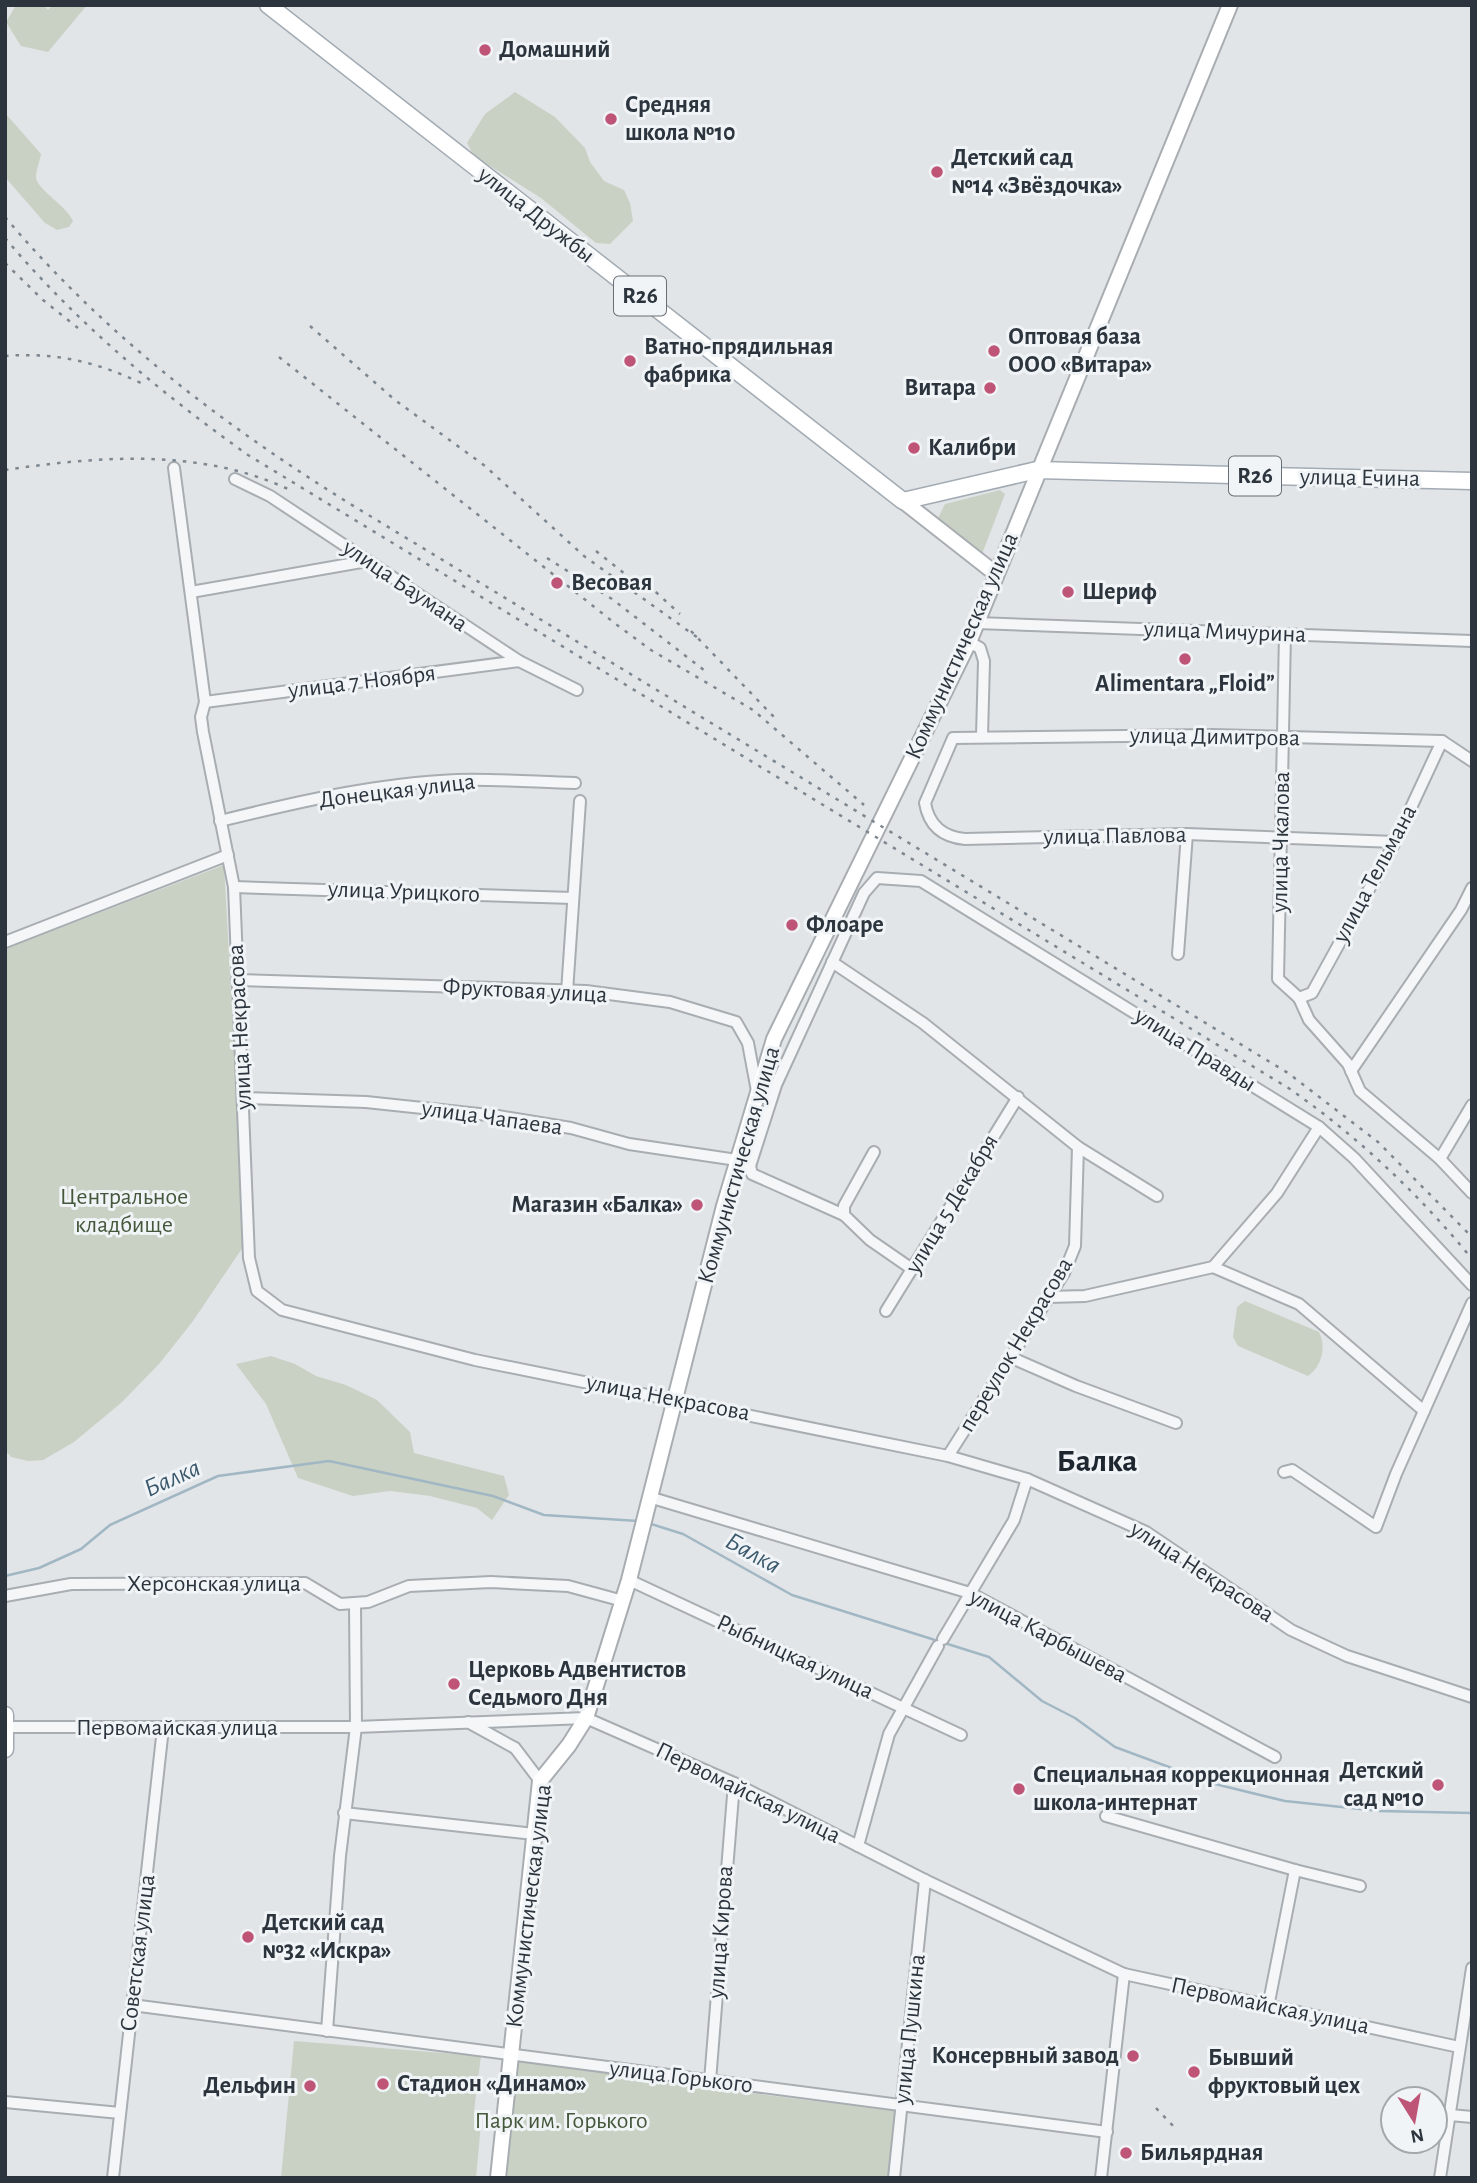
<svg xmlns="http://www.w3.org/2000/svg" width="1477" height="2183" font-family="'Alegreya Sans',sans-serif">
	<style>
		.green { fill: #c9d1c4 }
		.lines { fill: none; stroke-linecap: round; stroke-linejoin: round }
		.stream { stroke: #a1b7c4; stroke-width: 2.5 }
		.minor-casing { stroke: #a8adb2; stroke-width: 14 }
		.secondary-casing { stroke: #a8adb2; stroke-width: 18 }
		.primary-casing { stroke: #a2abb3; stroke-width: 19 }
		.minor { stroke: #f4f6f7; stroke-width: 10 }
		.secondary { stroke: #fff; stroke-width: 14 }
		.primary { stroke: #fff; stroke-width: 16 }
		.rail { stroke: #7d8790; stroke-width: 2.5; stroke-dasharray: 3.5 7; stroke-linecap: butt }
		.poi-dot { fill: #bf5576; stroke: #f1f4f6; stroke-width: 2.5 }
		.labels { text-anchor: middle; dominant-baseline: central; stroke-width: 6; stroke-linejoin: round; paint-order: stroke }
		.shield { fill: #f1f4f6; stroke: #676e75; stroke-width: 2 }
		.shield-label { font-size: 23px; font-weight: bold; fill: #2c353e }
		.poi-label { font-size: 24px; font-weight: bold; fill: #2c353e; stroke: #f1f4f6; text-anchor: start }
		.street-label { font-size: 24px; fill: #2c353e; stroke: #f1f4f6 }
		.park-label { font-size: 24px; fill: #45583b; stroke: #f1f4f6 }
		.water-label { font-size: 26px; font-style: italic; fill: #3b596d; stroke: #f1f4f6 }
		.district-label { font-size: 32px; font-weight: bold; fill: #1e262f; stroke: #f1f4f6 }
	</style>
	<rect width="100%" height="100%" fill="#e2e5e8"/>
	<g class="green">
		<polygon points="16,5 44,5 48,10 52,5 87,5 48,52 21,46 6,22"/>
		<polygon points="515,92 555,117 585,148 590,162 604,181 624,190 630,203 633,221 610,244 596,243 541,198 474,156 467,143 485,114"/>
		<path d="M5,113L41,154C40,161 36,170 36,177C36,189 67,206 73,221L69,227L57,230L45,223L5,177Z"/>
		<polygon points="1000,490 1005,494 982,554 937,520 945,504"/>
		<polygon points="224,865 245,1244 193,1321 159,1364 121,1403 74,1442 43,1460 28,1461 11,1457 5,1450 5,949"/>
		<path d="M1245,1301L1319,1332C1327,1348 1321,1367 1308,1376L1238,1346L1233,1337L1237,1307Z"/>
		<polygon points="271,1356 295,1364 316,1376 346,1385 377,1400 410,1432 414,1453 504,1476 509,1495 492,1520 477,1508 430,1496 390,1491 353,1496 298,1478 266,1404 236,1364"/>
		<polygon points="294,2041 481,2056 474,2111 482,2113 476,2178 281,2178"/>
		<polygon points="511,2055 677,2084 896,2111 890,2178 498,2178"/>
	</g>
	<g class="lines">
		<g class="stream">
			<polyline points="648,1523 683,1534 792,1595 989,1657 1042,1701 1075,1718 1115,1747 1215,1784 1285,1801 1379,1811 1472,1813"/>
			<polyline points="5,1576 39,1568 81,1549 110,1525 218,1476 329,1461 493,1496 544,1515 638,1521"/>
		</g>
		<g class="minor-casing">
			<g id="minor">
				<polyline points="174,468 205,702 201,717 203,732 234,887 249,1258 257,1291 282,1310 475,1360 948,1456 1027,1479 1146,1532 1291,1630 1347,1656 1472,1697"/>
				<polyline points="235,479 270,496 519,661 577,690"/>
				<polyline points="191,592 367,561"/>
				<polyline points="977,623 1472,641"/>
				<polyline points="1285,634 1278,979 1299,998"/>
				<polyline points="969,642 980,648 984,661 982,736"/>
				<polyline points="205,702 519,661"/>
				<path d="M220,821C297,802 378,783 457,780C497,779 536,782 575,783"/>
				<path d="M1395,842L1187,834L965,839C943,837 929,826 925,803L953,738L1212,735L1442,741L1472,761"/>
				<polyline points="234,887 573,898"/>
				<polyline points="5,942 228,855"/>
				<polyline points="1178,954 1187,834"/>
				<polyline points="832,962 923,1023 1078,1147 1157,1196"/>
				<polyline points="237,980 586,991 670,1002 736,1022 748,1043 757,1091"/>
				<polyline points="567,992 580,801"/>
				<polyline points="1299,998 1312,993 1395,842 1442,741"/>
				<polyline points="1299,998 1309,1020 1348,1064 1360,1091 1440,1159 1472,1193"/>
				<polyline points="1351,1071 1461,910 1472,888"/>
				<polyline points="244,1098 366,1102 498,1116 571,1128 629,1144 737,1160 750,1166 776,1085 864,893 877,878 921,881 1319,1127 1354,1158 1472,1285"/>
				<polyline points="874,1152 844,1206 844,1215 870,1240 912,1269"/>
				<polyline points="1440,1159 1472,1105"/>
				<polyline points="750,1166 752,1174 844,1215"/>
				<polyline points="1213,1267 1299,1304 1424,1411"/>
				<polyline points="1049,1297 1085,1296 1213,1267 1277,1193 1319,1127"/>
				<polyline points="886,1311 1018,1097"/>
				<polyline points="1012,1358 1076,1386 1176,1423"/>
				<polyline points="948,1456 1064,1273 1075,1246 1078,1147"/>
				<polyline points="1284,1472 1292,1470 1376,1527 1396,1474 1472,1303"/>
				<polyline points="649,1497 970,1593 1275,1757"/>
				<polyline points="629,1580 961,1735"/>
				<polyline points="5,1596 71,1584 305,1583 340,1604 368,1602 409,1586 491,1582 568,1586 623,1601"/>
				<polyline points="943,1639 1014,1520 1027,1479"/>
				<polyline points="468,1722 515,1748 540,1781"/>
				<polyline points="5,1727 356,1727 586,1718 734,1783 925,1880 1124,1974 1459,2047"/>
				<polyline points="344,1813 534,1834"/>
				<polyline points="1106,1816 1295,1870 1360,1886"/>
				<polyline points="858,1846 889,1734 938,1646"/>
				<polyline points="132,2005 1107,2132"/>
				<polyline points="1268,2007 1295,1870"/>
				<polyline points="327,2031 340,1856 356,1727 355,1605"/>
				<polyline points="710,2081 734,1783"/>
				<polyline points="5,2102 120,2113"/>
				<polyline points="1450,2115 1472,2117"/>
				<polyline points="113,2178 163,1728"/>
				<polyline points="894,2178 925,1880"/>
				<polyline points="1101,2178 1124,1974"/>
				<polyline points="1440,2178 1472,1968"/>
			</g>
		</g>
		<g class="secondary-casing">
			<g id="secondary">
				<polyline points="903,501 996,574"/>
				<polyline points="498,2178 540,1781 569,1745 586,1718 629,1580 724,1206 774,1039 969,642 1230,5"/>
			</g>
		</g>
		<g class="primary-casing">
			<g id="primary">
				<polyline points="268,5 903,501 1037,470 1472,481"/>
				<polyline points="5,1715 5,1749"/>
			</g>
		</g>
		<use href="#minor" class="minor"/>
		<use href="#secondary" class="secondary"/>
		<use href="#primary" class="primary"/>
		<g class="rail">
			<path d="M5,217C103,333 219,422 347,502L1288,1073L1378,1142L1472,1237"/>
			<path d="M5,238C76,322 158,391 248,455L1290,1089C1358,1137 1419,1194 1472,1259"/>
			<polyline points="5,263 43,300 78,328"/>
			<polyline points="310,326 395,400 485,466 584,556 698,638"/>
			<path d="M5,356C55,352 98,362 143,384"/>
			<polyline points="279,357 617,625 651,650 753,710 864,805"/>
			<path d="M5,470C99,456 202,448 290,490"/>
			<polyline points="596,551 630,578"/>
			<polyline points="547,558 612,599 709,674"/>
			<polyline points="648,585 680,614"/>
			<polyline points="691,631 774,717"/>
			<polyline points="1156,2108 1175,2128"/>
		</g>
	</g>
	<g class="poi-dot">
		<circle cx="485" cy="50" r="7"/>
		<circle cx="611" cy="119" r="7"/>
		<circle cx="937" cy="172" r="7"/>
		<circle cx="994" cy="351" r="7"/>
		<circle cx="630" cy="361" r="7"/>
		<circle cx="990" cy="388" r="7"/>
		<circle cx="914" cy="448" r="7"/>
		<circle cx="557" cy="583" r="7"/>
		<circle cx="1068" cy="592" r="7"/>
		<circle cx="1185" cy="659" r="7"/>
		<circle cx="792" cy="925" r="7"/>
		<circle cx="697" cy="1205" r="7"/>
		<circle cx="454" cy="1684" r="7"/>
		<circle cx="1438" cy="1785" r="7"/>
		<circle cx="1019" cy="1789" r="7"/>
		<circle cx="248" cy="1937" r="7"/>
		<circle cx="1133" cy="2056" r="7"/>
		<circle cx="1194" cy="2072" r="7"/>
		<circle cx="383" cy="2084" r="7"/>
		<circle cx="310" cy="2086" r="7"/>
		<circle cx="1126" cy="2153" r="7"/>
	</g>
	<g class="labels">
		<g class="shield">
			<rect x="614" y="276.5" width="52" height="39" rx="5"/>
			<rect x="1229" y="456.5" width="52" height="39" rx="5"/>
		</g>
		<g class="shield-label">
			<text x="640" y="296">R26</text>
			<text x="1255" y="476">R26</text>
		</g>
		<g class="poi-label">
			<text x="499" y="50">Домашний</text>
			<text x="625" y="105">Средняя<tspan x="625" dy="28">школа №10</tspan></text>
			<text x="951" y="158">Детский сад<tspan x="951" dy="28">№14 «Звёздочка»</tspan></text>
			<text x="1008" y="337">Оптовая база<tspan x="1008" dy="28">ООО «Витара»</tspan></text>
			<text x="644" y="347">Ватно-прядильная<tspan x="644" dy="28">фабрика</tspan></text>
			<text x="976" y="388" text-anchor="end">Витара</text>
			<text x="928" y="448">Калибри</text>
			<text x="571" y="583">Весовая</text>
			<text x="1082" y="592">Шериф</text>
			<text x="1185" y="684" text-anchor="middle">Alimentara „Floid”</text>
			<text x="806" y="925">Флоаре</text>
			<text x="683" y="1205" text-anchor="end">Магазин «Балка»</text>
			<text x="468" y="1670">Церковь Адвентистов<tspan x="468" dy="28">Седьмого Дня</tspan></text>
			<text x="1424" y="1771" text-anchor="end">Детский<tspan x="1424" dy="28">сад №10</tspan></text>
			<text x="1033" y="1775">Специальная коррекционная<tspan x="1033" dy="28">школа-интернат</tspan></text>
			<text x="262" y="1923">Детский сад<tspan x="262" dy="28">№32 «Искра»</tspan></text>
			<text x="1119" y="2056" text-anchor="end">Консервный завод</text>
			<text x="1208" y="2058">Бывший<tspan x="1208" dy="28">фруктовый цех</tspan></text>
			<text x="397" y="2084">Стадион «Динамо»</text>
			<text x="296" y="2086" text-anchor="end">Дельфин</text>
			<text x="1140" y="2153">Бильярдная</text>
		</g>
		<g class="street-label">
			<text transform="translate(536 215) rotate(38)">улица Дружбы</text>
			<text transform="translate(1360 478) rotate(1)">улица Ечина</text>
			<text transform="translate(405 586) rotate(34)">улица Баумана</text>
			<text transform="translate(1225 632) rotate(2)">улица Мичурина</text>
			<text transform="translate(962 646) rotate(-66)">Коммунистическая улица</text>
			<text transform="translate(362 682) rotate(-7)">улица 7 Ноября</text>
			<text transform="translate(1215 737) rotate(1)">улица Димитрова</text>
			<text transform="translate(397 791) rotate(-7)">Донецкая улица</text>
			<text transform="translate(1115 836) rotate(-1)">улица Павлова</text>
			<text transform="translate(1281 842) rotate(-89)">улица Чкалова</text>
			<text transform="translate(1375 874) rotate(-62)">улица Тельмана</text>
			<text transform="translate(404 892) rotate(2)">улица Урицкого</text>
			<text transform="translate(525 991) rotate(3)">Фруктовая улица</text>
			<text transform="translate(240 1027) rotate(-93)">улица Некрасова</text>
			<text transform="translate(1195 1050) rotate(32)">улица Правды</text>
			<text transform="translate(492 1118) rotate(8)">улица Чапаева</text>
			<text transform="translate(739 1165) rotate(-74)">Коммунистическая улица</text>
			<text transform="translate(952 1204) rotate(-59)">улица 5 Декабря</text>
			<text transform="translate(1016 1345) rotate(-59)">переулок Некрасова</text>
			<text transform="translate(668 1398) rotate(11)">улица Некрасова</text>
			<text transform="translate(1202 1572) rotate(33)">улица Некрасова</text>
			<text x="214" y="1584">Херсонская улица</text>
			<text transform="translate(1048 1636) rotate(28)">улица Карбышева</text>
			<text transform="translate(795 1657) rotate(25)">Рыбницкая улица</text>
			<text x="177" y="1728">Первомайская улица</text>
			<text transform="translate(748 1793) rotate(26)">Первомайская улица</text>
			<text transform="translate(529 1906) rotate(-83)">Коммунистическая улица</text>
			<text transform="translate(721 1932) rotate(-86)">улица Кирова</text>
			<text transform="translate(138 1953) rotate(-83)">Советская улица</text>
			<text transform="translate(1270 2006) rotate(12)">Первомайская улица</text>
			<text transform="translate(910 2029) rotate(-84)">улица Пушкина</text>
			<text transform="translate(681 2077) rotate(7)">улица Горького</text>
		</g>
		<g class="park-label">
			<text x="124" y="1197">Центральное<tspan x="124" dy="28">кладбище</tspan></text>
			<text x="561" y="2121">Парк им. Горького</text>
		</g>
		<g class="water-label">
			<text transform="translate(172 1478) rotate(-24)">Балка</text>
			<text transform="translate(753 1553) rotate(29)">Балка</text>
		</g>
		<g class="district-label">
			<text x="1097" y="1461">Балка</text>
		</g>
	</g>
	<rect width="1477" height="2183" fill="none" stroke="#2c353e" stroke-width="14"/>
	<g transform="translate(1414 2120) rotate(169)"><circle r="33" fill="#f1f4f6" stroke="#a2a8ac" stroke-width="2"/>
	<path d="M0-5L12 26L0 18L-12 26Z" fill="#bf5576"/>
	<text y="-10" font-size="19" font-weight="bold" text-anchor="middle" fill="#2c353e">N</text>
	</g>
</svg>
